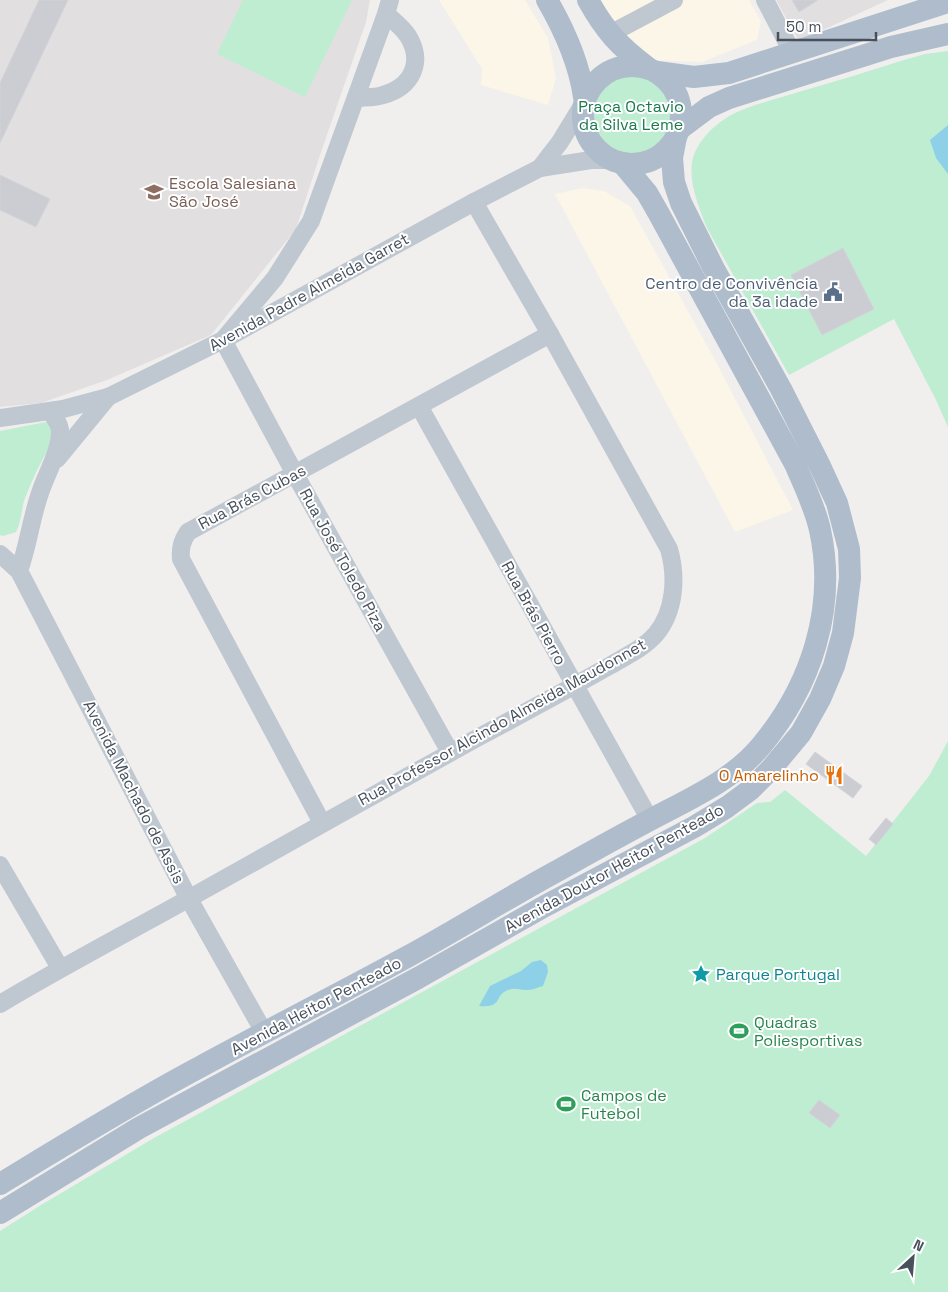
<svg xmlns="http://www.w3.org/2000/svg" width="948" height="1292" font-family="'Space Grotesk',sans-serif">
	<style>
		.commercial { fill: #fbf6e8 }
		.education { fill: #e1dfe0 }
		.green { fill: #beedd2 }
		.water { fill: #8dd0e8 }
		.building { fill: #cbcdd2; stroke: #d2d4d9 }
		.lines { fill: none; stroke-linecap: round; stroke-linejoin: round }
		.minor { stroke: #bfc8d0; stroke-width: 18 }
		.major { stroke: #afbccc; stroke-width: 22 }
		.labels { text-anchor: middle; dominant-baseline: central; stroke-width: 4; stroke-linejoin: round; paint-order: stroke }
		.park-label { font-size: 16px; fill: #1b794e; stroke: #fff }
		.education-label { font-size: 16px; fill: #785e54; stroke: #fff; text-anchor: start }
		.service-label { font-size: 16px; fill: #4e5e75; stroke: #fff; text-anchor: end }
		.street-label { font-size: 16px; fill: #47505b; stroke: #fff }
		.food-label { font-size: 16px; fill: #c56008; stroke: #fff; text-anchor: end }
		.culture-label { font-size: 16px; fill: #0d838f; stroke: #fff; text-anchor: start }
		.leisure-label { font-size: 16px; fill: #27864d; stroke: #fff; text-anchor: start }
	</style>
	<rect width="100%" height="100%" fill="#f1eeee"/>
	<g class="commercial">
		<polygon points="439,0 525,0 548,38 556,78 548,105 481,85 482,69"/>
		<polygon points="599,0 749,0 761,21 757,40 702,62 652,60 609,17"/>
		<polygon points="582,188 604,191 630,206 715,360 793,510 735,532 555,194"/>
	</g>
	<g class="education">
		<polygon points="0,0 370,0 366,22 320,155 296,229 211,335 107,380 41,403 0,407"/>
		<polygon points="776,0 888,0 799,41"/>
	</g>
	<g class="green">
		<polygon points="243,0 352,0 305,97 217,54"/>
		<path d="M948,51V427L936,400L894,319L789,375L707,228C699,208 689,184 692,162C696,141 716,123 733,114C755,104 779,98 802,91C836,81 870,71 904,60L925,54Z"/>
		<circle cx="631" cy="115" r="39"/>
		<path d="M46,422L51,425L55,438C43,457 33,477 25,498C21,509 22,521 16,532L3,536L0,535V431Z"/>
		<polygon points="948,741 948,1292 0,1292 0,1231 41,1205 154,1138 705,838 757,803 770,802 785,790 866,856 929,776"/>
	</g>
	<g class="water">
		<polygon points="948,125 948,174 936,158 930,140"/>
		<path d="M541,960L547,965L548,972L543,986C538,987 533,990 528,990C520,990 515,987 508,990C493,996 504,1008 479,1006L490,986L521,971L532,962Z"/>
	</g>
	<g class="building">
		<polygon points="39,0 68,0 0,143 0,83"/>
		<polygon points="792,0 818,0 799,12"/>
		<polygon points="0,175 50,199 36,227 0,210"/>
		<polygon points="843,248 874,309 822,335 791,275"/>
		<polygon points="815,752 862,786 853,798 806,764"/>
		<polygon points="886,818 893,824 876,845 869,839"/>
		<polygon points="819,1100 840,1115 830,1128 809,1113"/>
	</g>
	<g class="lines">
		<g class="minor">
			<polyline points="390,0 386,14 311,221 275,278 223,340 295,474 450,752"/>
			<polyline points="765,0 792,52"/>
			<polyline points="610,34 674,0"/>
			<path d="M356,98C364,97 375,98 383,95C412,87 424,62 408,36C403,28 393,20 386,14"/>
			<polyline points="540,168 591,160 612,160"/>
			<polyline points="419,406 650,820"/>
			<polyline points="0,418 63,409 108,397 223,340 474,202 540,168 560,142 582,106"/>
			<polyline points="57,459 108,397"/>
			<polyline points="0,554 19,571 189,899 265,1034"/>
			<path d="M19,571C28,546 31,519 40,493C46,474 60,452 60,431C60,424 54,417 50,411"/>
			<path d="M322,823L181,559C180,548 182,541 188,532L550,334"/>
			<polyline points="0,865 60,968"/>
			<path d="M0,1004C62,967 125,934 188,899C285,845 380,791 477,738C522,714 567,690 611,665C626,656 644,648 656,634C675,611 677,577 669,549L550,334L474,202"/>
		</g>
		<g class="major">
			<path d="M547,0C565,31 579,62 584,97"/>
			<path d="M588,0C605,31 620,47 647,67"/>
			<circle cx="632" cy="115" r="49"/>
			<polyline points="657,72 694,77 729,73 948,2"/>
			<polyline points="681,128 709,107 729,98 891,47 948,34"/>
			<path d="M0,1184C66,1144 132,1103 200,1067C268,1030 337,995 405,958C457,930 507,898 559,870C589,853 618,837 648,821C687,800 732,781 761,746C811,686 837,608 820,530C815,507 804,485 795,464L659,214L647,193L622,163"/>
			<polyline points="0,1213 139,1128 418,978 545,906 694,827 727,807 750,790 771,769 801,733 820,699 834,666 843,633 850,578 849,549 837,503 820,466 781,389 713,267 681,203 674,182 672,158 676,137"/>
		</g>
	</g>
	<defs>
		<g id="school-bare" transform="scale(1.5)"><path d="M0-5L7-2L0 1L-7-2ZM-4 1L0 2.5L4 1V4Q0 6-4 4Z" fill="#8d6e63" stroke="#fff" stroke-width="2.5" paint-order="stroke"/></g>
		<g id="civic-bare" transform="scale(1.5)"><path d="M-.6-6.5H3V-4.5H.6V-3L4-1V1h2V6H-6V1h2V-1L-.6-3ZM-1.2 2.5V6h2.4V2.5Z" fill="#5c6f8a" stroke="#fff" stroke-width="2.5" paint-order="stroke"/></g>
		<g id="restaurant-bare" transform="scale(1.5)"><path d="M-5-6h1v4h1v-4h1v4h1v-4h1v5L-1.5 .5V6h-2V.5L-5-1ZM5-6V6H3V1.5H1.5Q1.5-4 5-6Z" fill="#e8710a" stroke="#fff" stroke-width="2.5" paint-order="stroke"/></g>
		<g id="sight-bare" transform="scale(1.5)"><path d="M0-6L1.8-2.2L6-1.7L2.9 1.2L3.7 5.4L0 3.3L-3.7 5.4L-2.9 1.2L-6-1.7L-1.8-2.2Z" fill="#0f9aa8" stroke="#fff" stroke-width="2.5" paint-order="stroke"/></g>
		<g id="stadium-bare" transform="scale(1.5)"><path d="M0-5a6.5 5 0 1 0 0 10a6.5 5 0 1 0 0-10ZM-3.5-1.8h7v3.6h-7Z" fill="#2e9e5b" stroke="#fff" stroke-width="2.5" paint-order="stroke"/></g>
	</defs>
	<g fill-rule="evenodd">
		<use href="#school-bare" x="154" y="192"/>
		<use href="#civic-bare" x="833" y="292"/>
		<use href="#restaurant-bare" x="834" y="775"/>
		<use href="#sight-bare" x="701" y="974"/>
		<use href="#stadium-bare" x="739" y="1031"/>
		<use href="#stadium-bare" x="566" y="1104"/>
	</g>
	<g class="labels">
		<g class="park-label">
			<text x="631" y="106">Praça Octavio<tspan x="631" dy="18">da Silva Leme</tspan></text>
		</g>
		<g class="education-label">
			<text x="169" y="183">Escola Salesiana<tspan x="169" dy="18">São José</tspan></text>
		</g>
		<g class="service-label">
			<text x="818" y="283">Centro de Convivência<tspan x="818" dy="18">da 3a idade</tspan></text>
		</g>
		<g class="street-label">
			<text transform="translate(309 292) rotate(-29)">Avenida Padre Almeida Garret</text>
			<text transform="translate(252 497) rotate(-28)">Rua Brás Cubas</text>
			<text transform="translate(343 560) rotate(61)">Rua José Toledo Piza</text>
			<text transform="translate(534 613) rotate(61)">Rua Brás Pierro</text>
			<text transform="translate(502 722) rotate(-29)">Rua Professor Alcindo Almeida Maudonnet</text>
			<text transform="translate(134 792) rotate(63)">Avenida Machado de Assis</text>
			<text transform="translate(614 868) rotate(-29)">Avenida Doutor Heitor Penteado</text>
			<text transform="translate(316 1006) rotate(-28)">Avenida Heitor Penteado</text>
		</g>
		<g class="food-label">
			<text x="819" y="775">O Amarelinho</text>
		</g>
		<g class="culture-label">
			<text x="716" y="974">Parque Portugal</text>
		</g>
		<g class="leisure-label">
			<text x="754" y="1022">Quadras<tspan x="754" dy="18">Poliesportivas</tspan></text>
			<text x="581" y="1095">Campos de<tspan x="581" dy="18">Futebol</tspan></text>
		</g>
	</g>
	<g transform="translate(913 1257) rotate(26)" stroke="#ffffff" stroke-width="4" paint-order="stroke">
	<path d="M0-4L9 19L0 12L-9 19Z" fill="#47505b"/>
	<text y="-8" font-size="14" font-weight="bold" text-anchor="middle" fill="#47505b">N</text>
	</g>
	<path d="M778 32v8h98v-8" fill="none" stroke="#47505b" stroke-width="2.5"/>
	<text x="786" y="32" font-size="15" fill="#47505b" stroke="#ffffff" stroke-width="4" paint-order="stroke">50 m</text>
</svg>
